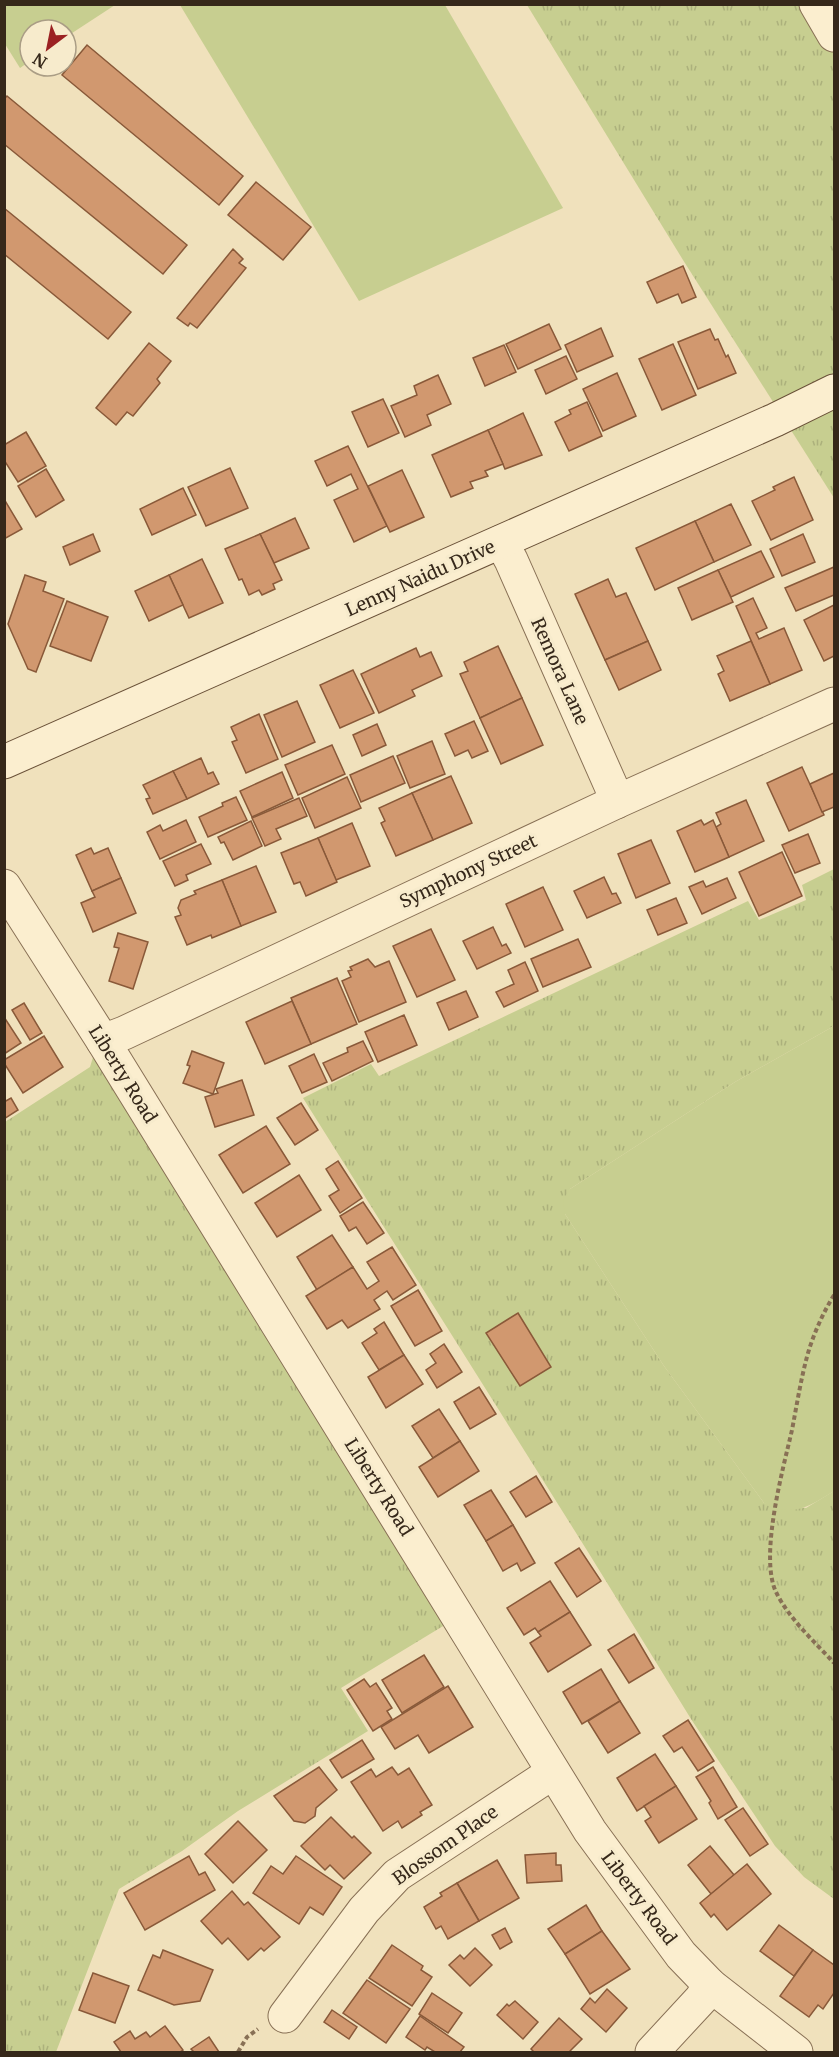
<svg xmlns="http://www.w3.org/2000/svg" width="839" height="2057" font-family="Merriweather,serif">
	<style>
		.grass { fill: url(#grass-tufts) }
		.garden { fill: #c7ce90 }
		.building { fill: #d1986f; stroke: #895939; stroke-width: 1.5 }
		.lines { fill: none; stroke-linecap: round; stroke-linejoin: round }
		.street-casing { stroke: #887055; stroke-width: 35 }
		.secondary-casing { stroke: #6a5138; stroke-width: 35 }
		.path { stroke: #887055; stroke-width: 4; stroke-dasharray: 4.5 3; stroke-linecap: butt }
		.street { stroke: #fbeecf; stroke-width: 33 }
		.secondary { stroke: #fbeecf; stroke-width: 33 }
		.labels { text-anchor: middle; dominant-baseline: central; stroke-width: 6; stroke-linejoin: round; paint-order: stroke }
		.street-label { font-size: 18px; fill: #36281a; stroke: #f7ebcc }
	</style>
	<defs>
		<pattern id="grass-tufts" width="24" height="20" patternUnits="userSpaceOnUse" patternTransform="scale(1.5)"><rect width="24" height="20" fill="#c7ce90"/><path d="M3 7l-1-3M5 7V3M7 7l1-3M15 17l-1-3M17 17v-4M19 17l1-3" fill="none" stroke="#acb17c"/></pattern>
	</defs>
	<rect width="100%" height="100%" fill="#f0e1bc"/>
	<g class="grass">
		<polygon points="527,5 814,5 834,38 834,498 683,260"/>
		<polygon points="834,869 834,1026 735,1082 570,1189 565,1214 664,1366 764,1503 806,1508 834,1491 834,1899 804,1877 775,1846 691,1719 588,1552 303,1098 371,1064 379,1076 748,901 759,920 806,900 802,885"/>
		<polygon points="98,1041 458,1617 341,1688 368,1731 238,1811 182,1851 119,1889 56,2052 5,2052 5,1122 90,1067"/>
	</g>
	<g class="garden">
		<polygon points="4,5 5,4 115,5 66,37 66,30 30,30 30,61 20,68 5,44"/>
		<polygon points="180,5 445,5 563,208 359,301"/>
		<path d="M834,1026V1491C808,1507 794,1518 764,1503L664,1366L565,1214L563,1200L570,1189L735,1082Z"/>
	</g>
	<g class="building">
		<polygon points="87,45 243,176 219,205 62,75"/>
		<polygon points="7,96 187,245 163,274 4,144 4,99"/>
		<polygon points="256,182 311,227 283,260 228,215"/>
		<polygon points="4,208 131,312 108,339 4,254"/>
		<polygon points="233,249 243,259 239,263 246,268 197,328 190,323 188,326 177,318"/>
		<polygon points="683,266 696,297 682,303 678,294 657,303 647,282"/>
		<polygon points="549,324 561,349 518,369 506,344"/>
		<polygon points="601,328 613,356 577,372 565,345"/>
		<polygon points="710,329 715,340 718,339 726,357 728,355 736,373 698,389 678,342"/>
		<polygon points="149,343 171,361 157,379 160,383 133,416 127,412 116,425 96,408"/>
		<polygon points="673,344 696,395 662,410 639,359"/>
		<polygon points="504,345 516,372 485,386 473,358"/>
		<polygon points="566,356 577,379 546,394 535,370"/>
		<polygon points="617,373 636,416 603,431 583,389"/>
		<polygon points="438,375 451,404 427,415 431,425 405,437 391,406 417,395 414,386"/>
		<polygon points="383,399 399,433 368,447 352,412"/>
		<polygon points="587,402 602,436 569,451 555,422 571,414 569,410"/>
		<polygon points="523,413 542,455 505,469 488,430"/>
		<polygon points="488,430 503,464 485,471 488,476 470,482 473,488 451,497 432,455"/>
		<polygon points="26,432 46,466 18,482 4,460 4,445"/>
		<polygon points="348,446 387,526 354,542 334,500 358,489 351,474 327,486 315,461"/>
		<polygon points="230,468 248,508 206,526 188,487"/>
		<polygon points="46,469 64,500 36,517 18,486"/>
		<polygon points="402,470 424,517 390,532 368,486"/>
		<polygon points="794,477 813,520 771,540 752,501 775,490 773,487"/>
		<polygon points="183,488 196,515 152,535 140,509"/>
		<polygon points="4,499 22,529 4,539"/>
		<polygon points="731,504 751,545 714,562 695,521"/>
		<polygon points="295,518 309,548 274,563 260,534"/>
		<polygon points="695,521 714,562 655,590 636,548"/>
		<polygon points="93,534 100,551 70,565 63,547"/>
		<polygon points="260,534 282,580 273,584 275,589 262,595 259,590 249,595 242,579 239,580 225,549"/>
		<polygon points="803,534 815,562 782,576 770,549"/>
		<polygon points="761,551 774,577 731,597 718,570"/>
		<polygon points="202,559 223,603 189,618 169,575"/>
		<polygon points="834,567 834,595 796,611 785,588"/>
		<polygon points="718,570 733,602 692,620 678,588"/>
		<polygon points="25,575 46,582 43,591 64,599 36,672 28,669 8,624"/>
		<polygon points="169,575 183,605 149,621 135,591"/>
		<polygon points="608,579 616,597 626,593 648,641 605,660 575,594"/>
		<polygon points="753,598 767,628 756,633 759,639 784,628 802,670 770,684 736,606"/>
		<polygon points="67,601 108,617 91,661 50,646"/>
		<polygon points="834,605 834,656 824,661 804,620"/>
		<polygon points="648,641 661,670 619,690 605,660"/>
		<polygon points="751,641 770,684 730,701 718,674 724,671 717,656"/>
		<polygon points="498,646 522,698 480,718 460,674 468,671 464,662"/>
		<polygon points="416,648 420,657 431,652 442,676 412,690 415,696 379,713 361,674"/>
		<polygon points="353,670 374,713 340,728 320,685"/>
		<polygon points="522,698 543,745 501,764 480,718"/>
		<polygon points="297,701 315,742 282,757 264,715"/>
		<polygon points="259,714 278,759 246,773 232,742 237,740 231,727"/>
		<polygon points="474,721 488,751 472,758 468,750 455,756 445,734"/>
		<polygon points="377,724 386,745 362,756 353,735"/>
		<polygon points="432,741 445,774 410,788 397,756"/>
		<polygon points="332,745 345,774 298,795 285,765"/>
		<polygon points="393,756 405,783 361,802 350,775"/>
		<polygon points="201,758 208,774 213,772 219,784 187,799 173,771"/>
		<polygon points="802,767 824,815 789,831 767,783"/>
		<polygon points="173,771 187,799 153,814 146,799 150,798 143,785"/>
		<polygon points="282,772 293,798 252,817 240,791"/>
		<polygon points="834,773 834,807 822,812 810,784"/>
		<polygon points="451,776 472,823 433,840 412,793"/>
		<polygon points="347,777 361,808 315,828 302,798"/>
		<polygon points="412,793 433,840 396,856 381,823 385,821 379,808"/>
		<polygon points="236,797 247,820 208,837 199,817 223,806 222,803"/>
		<polygon points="299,798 307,816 276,829 281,839 265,846 252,818"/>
		<polygon points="746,800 764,841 729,857 716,827 721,824 716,813"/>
		<polygon points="186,820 196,842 160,859 147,832 160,825 163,831"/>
		<polygon points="701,820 704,825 713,820 729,857 695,872 677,831"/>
		<polygon points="251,821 262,846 233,860 224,842 221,843 218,837"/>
		<polygon points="352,823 370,866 336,880 318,838"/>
		<polygon points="808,834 820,863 795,873 782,845"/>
		<polygon points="318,838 337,882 306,896 300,882 294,884 281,853"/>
		<polygon points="651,840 670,883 636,898 618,854"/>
		<polygon points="201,844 211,864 186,875 188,880 175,886 163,861"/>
		<polygon points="91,848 94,854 108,848 121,878 92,891 76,855"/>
		<polygon points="782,852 802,896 759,916 739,872"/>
		<polygon points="256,866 276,912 241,926 222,880"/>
		<polygon points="604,877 612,894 616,893 621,903 587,918 574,891"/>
		<polygon points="121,878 136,913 93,932 81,903 95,897 92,891"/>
		<polygon points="727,878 736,898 702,914 689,887 703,881 706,887"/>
		<polygon points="222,880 241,926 212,938 211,935 187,945 175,917 181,915 178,908 181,900 196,894 194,891"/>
		<polygon points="543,887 563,930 525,947 506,904"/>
		<polygon points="676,898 687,923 658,935 647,910"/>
		<polygon points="493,927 502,946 506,944 511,953 477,969 463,941"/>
		<polygon points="431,929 455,980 417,997 393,946"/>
		<polygon points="118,933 148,942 133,989 109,981 119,948 114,947"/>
		<polygon points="578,939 591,967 543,987 531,959"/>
		<polygon points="368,959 375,967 389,961 406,1002 359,1022 342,981 351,977 348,971 352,970 350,967"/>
		<polygon points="525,962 538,991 504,1007 496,992 514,984 508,970"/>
		<polygon points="337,978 357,1024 311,1044 291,998"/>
		<polygon points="466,991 478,1017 449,1030 437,1003"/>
		<polygon points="292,1001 311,1044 265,1064 246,1022"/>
		<polygon points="24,1003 42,1033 30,1040 12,1010"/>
		<polygon points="404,1015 417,1045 378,1062 365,1032"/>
		<polygon points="4,1017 21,1043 4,1054"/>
		<polygon points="44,1036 63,1067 23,1093 4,1063 4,1060"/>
		<polygon points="363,1041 373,1061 332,1081 323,1063 348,1052 347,1048"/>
		<polygon points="192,1051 224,1063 213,1094 183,1083 190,1066 187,1065"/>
		<polygon points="314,1054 327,1082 302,1093 289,1066"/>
		<polygon points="242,1080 254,1115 215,1127 205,1097 218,1093 216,1089"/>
		<polygon points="11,1098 18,1110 4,1119 4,1102"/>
		<polygon points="301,1103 318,1130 295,1145 277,1118"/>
		<polygon points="266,1126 290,1164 243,1193 219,1155"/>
		<polygon points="338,1161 362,1198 340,1213 329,1196 339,1190 326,1169"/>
		<polygon points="299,1175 321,1210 277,1237 255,1203"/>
		<polygon points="363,1202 384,1233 367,1244 356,1227 349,1231 340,1216"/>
		<polygon points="332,1235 353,1267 317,1290 297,1257"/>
		<polygon points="392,1247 416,1285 393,1300 387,1291 374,1300 380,1309 348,1328 342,1320 327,1329 306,1296 353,1267 367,1289 379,1281 367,1262"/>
		<polygon points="418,1290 442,1331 415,1346 391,1306"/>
		<polygon points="518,1313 551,1367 520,1386 486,1333"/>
		<polygon points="384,1322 404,1355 379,1370 362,1343 377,1333 374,1329"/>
		<polygon points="444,1344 462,1372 437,1388 426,1370 436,1363 430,1354"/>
		<polygon points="404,1355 423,1384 386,1408 368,1377"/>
		<polygon points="479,1387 496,1414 470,1429 454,1402"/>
		<polygon points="439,1409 460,1441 433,1458 412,1426"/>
		<polygon points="460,1441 479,1471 438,1497 419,1467"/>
		<polygon points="536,1476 552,1502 526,1517 510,1492"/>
		<polygon points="491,1490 513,1525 486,1541 464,1505"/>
		<polygon points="513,1525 535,1563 521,1571 517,1563 503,1571 486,1541"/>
		<polygon points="579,1548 601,1581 577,1597 555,1563"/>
		<polygon points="550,1581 570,1612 538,1632 535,1628 524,1635 507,1608"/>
		<polygon points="570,1612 591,1645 548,1672 530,1643 541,1636 538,1632"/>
		<polygon points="634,1634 654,1668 629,1683 608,1650"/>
		<polygon points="424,1655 444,1687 402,1713 382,1680"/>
		<polygon points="601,1669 620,1701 582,1724 563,1692"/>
		<polygon points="364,1679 370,1687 376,1683 392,1708 387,1711 392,1719 373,1731 347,1690"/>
		<polygon points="448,1686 473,1727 429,1753 418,1735 395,1749 381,1727"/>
		<polygon points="620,1701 640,1733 608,1753 588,1721"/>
		<polygon points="688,1720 714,1761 698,1771 682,1747 674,1752 663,1736"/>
		<polygon points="362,1740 374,1759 342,1778 330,1760"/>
		<polygon points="655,1754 676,1786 637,1811 617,1778"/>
		<polygon points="319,1767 337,1790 316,1808 315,1816 305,1823 294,1821 274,1796"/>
		<polygon points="392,1767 398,1775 409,1768 432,1805 420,1812 422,1815 402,1828 398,1821 383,1831 351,1782 371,1769 376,1777"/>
		<polygon points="713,1767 737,1807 718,1819 709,1803 711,1801 696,1777"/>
		<polygon points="676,1786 697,1819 659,1843 645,1821 651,1817 644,1806"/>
		<polygon points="743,1808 768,1844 750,1856 725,1820"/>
		<polygon points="331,1817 352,1838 354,1836 371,1853 344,1879 330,1865 325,1870 301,1846"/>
		<polygon points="238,1821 267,1850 233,1883 205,1854"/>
		<polygon points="710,1846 734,1875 711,1894 688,1865"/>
		<polygon points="556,1853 556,1865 561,1865 562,1881 527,1883 525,1855"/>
		<polygon points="189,1856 199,1875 205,1872 215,1890 145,1930 124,1893"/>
		<polygon points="296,1856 342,1887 323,1915 310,1907 299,1924 253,1893 271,1866 283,1874"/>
		<polygon points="497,1860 519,1898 479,1921 457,1883"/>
		<polygon points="747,1864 771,1894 727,1930 714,1914 711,1917 700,1903"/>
		<polygon points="457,1883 479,1921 448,1939 441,1926 436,1929 424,1907 442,1896 440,1893"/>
		<polygon points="232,1891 244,1905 248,1902 280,1937 264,1951 261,1948 248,1960 228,1938 222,1944 201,1921"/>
		<polygon points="586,1905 602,1931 565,1954 548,1929"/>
		<polygon points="779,1925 813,1950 794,1976 760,1951"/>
		<polygon points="505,1928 512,1942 500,1949 492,1935"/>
		<polygon points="602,1931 630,1969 590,1994 565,1954"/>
		<polygon points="392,1945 423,1966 421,1970 432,1977 412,2006 369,1978"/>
		<polygon points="475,1948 492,1965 470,1986 449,1965 460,1955 464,1959"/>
		<polygon points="163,1950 213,1970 200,2001 174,2005 138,1990 153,1955 160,1958"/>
		<polygon points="813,1950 834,1965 834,1993 823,2009 818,2005 809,2017 780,1996"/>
		<polygon points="93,1973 129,1986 115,2023 79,2010"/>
		<polygon points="367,1980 410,2009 386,2043 343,2013"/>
		<polygon points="607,1989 627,2008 606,2032 581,2009 590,1998 595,2003"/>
		<polygon points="432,1993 462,2013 448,2033 419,2014"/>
		<polygon points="515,2001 538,2022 523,2039 497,2015 507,2004 509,2006"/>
		<polygon points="332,2010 357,2027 349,2039 324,2022"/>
		<polygon points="420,2016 464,2047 460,2052 435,2052 427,2047 425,2050 406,2037"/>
		<polygon points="559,2018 582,2039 569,2052 534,2052 531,2049"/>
		<polygon points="165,2026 183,2050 180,2052 121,2052 114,2042 130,2031 135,2039 146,2032 150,2037"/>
		<polygon points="209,2037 219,2052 194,2052 191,2049"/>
	</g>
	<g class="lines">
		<g class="street-casing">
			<g id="street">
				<polyline points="816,4 834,35"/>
				<polyline points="501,542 511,560 611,786 616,802"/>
				<polyline points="4,886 103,1041 590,1831 681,1955 710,1985 796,2052"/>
				<polyline points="103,1041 124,1033 616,802 834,704"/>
				<polyline points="285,2016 364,1910 397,1875 552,1773"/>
				<polyline points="652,2052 701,1999 710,1985"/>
			</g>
		</g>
		<g class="secondary-casing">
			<polyline id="secondary" points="4,762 775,420 834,391"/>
		</g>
		<g class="path">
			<path d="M834,1295C823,1313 814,1333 808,1353C801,1378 797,1404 792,1430C783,1469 759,1556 776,1592C789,1619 815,1642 834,1663"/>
			<polyline points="238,2052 247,2037 258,2029"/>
		</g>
		<use href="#street" class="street"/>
		<use href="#secondary" class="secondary"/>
	</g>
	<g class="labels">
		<g class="street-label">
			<text transform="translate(420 578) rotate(-24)">Lenny Naidu Drive</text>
			<text transform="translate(560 671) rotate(66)">Remora Lane</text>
			<text transform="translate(468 871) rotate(-25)">Symphony Street</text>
			<text transform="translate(123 1074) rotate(58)">Liberty Road</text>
			<text transform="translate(379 1487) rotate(58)">Liberty Road</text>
			<text transform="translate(445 1845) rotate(-35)">Blossom Place</text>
			<text transform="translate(639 1898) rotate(53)">Liberty Road</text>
		</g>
	</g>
	<rect width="839" height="2057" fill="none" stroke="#36281a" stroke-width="12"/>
	<g transform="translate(48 48) rotate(212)"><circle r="28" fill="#f7ebcc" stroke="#aa9d85" stroke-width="1.5"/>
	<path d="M0-4.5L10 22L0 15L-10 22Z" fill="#9b2122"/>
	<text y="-9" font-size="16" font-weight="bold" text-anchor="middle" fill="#36281a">N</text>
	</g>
</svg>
